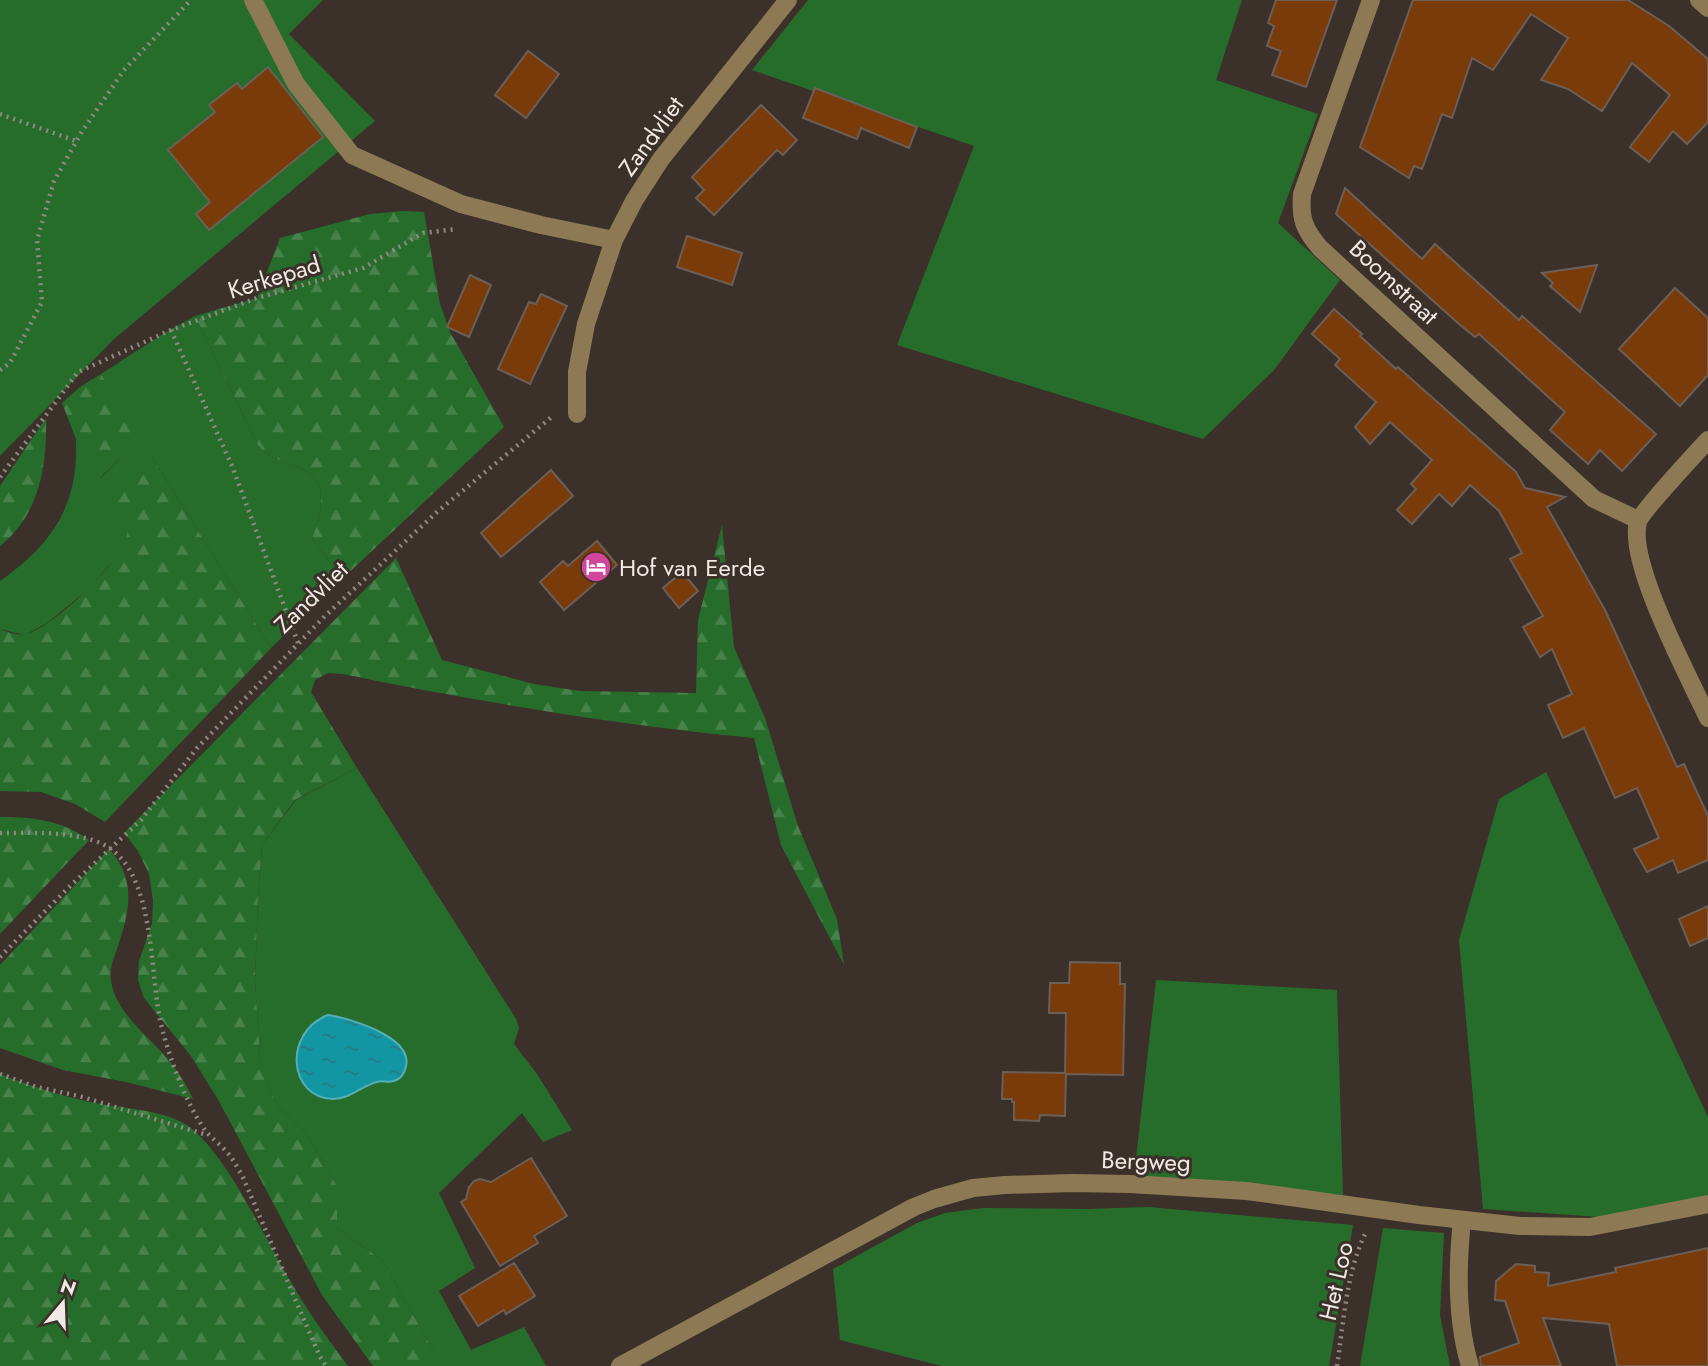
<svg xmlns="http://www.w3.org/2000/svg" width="1708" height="1366" font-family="Jost,sans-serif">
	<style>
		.green { fill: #266d2b; fill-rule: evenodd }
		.forest { fill: url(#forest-firs) }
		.water { fill: url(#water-ripples); stroke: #55afb7; stroke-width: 2 }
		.building { fill: #783b09; stroke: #6b5f58; stroke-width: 2 }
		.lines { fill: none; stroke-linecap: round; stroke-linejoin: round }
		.path { stroke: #928984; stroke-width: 4.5; stroke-dasharray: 2 5; stroke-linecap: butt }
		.minor { stroke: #8d7a55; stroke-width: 18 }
		.labels { text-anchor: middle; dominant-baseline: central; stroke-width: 6; stroke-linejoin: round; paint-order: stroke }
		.street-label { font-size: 24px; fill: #f0e9e5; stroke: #3c312a }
		.poi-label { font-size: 24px; fill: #f0e9e5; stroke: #3c312a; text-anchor: start }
	</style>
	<defs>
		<pattern id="forest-firs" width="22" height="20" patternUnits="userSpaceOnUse" patternTransform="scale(1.75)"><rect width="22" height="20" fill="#266d2b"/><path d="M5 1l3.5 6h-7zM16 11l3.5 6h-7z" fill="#46824a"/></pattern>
		<pattern id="water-ripples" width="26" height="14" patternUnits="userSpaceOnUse" patternTransform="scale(1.75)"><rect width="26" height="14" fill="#1396a3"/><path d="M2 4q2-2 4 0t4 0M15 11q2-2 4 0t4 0" fill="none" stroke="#267a82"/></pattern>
	</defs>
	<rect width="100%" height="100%" fill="#3c312a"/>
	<g class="green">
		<polygon points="0,0 323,0 289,34 375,121 114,339 0,456"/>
		<polygon points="808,0 1242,0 1216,80 1318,114 1278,223 1340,280 1274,370 1203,439 897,345 974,146 752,70"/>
		<path d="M195,316L257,444C270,461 288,461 306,471C330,484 320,517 312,538L342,579L271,648L152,457L127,520V535L123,549L89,589L47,623L25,635L0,629V581C53,544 79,504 76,439L101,478L140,438L101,374L166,332Z"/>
		<path d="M357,768L516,1019L519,1028L514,1044L537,1074L572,1130L543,1142L522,1113L439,1193L475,1268L439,1291L471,1350L524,1327L546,1366H436V1355L382,1260L337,1228V1186L307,1134L278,1106L261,1071L255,981L258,896L262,845L296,800ZM338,1016L389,1037L404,1050L395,1081H378L299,1040C312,1022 317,1019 338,1016Z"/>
		<polygon points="1546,772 1708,1117 1708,1205 1600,1217 1483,1209 1459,940 1499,799"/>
		<polygon points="1156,980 1337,990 1343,1195 1134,1177"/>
		<polygon points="1148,1207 1353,1225 1329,1366 942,1366 840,1340 833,1269 917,1223 945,1213 983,1208 1087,1209"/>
		<polygon points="1383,1228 1444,1233 1440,1315 1450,1366 1360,1366"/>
	</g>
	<g class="forest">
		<path d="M404,211L424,212L440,304L450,332L504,427L342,579L312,538C320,517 330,484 306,471C288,461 270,461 257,444L195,316L257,298L280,238L370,214Z"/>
		<polygon points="101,374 141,438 100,478 76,439 62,403 80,387"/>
		<path d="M46,418C47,465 40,514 0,546V486Z"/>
		<path d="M152,457L271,648L105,822L75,804L41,792L0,791V629C7,632 19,636 26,634C53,628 124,560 127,534C128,520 122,510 116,498L121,488Z"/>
		<path d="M722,525L734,647L765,718L798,826L837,919L844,965L781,845L754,738C616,725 480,702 343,674L328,673L315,680L311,692L357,768L295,800L262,845L258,896L255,981L261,1071L278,1106L307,1134L337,1186V1228L382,1260L436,1355V1366H373L322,1295L219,1101L191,1056L144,998L138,980L139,961L152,924L153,900L149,874L138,851L124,833L396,558L442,660L534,684L580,691L696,693L698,620Z"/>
		<path d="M0,817C33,817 61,820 89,840L0,934Z"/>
		<path d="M109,849C138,881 129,913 117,949C113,960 109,970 111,981C116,1014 151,1038 171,1063C180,1074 187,1086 193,1099L126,1082L63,1070L0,1048V965Z"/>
		<path d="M0,1074C26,1084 54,1094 81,1100C112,1108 159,1108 185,1124C225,1149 265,1240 291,1282C308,1312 328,1339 348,1366H0Z"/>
	</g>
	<path class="water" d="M328,1015C349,1018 413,1037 406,1066C405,1073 400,1080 393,1081C388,1083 382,1080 377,1082C361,1086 350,1099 333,1099C288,1098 283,1032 328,1015Z"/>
	<g class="building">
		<polygon points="1276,0 1337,0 1306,87 1272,75 1281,51 1267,46 1274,26 1268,23"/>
		<polygon points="1413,0 1628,0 1669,26 1708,59 1708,122 1687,144 1673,131 1649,162 1630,147 1670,95 1632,63 1602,111 1568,89 1541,80 1568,38 1531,14 1493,70 1472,58 1452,118 1442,114 1422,169 1414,166 1409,178 1360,147"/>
		<polygon points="528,51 559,74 526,118 495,95"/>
		<polygon points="268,67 323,137 209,230 196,214 210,202 168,150 215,112 209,105 237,83 242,89"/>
		<polygon points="815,88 917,127 909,148 861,128 857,139 803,118"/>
		<polygon points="761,105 797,140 783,155 777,150 714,215 696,198 704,190 692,177"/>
		<polygon points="1345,188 1422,259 1435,244 1519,320 1522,316 1656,434 1622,471 1600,450 1588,464 1550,430 1565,412 1479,334 1475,337 1459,324 1336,214"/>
		<polygon points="687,236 742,253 732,285 677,267"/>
		<polygon points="1597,265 1580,312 1550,286 1553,283 1542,273"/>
		<polygon points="470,275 491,285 469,337 447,327"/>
		<polygon points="1675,288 1708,318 1708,375 1680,406 1619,349"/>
		<polygon points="541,294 567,306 530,384 498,369 529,302 536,304"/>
		<polygon points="1334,309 1362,334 1360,336 1396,369 1398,367 1516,472 1525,488 1565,497 1547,507 1605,610 1677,767 1684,764 1708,816 1708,860 1678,873 1673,860 1647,872 1634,849 1659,838 1637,788 1615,798 1584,728 1563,738 1548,705 1572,694 1552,649 1540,657 1523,627 1543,616 1510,559 1522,553 1499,511 1470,485 1452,506 1439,494 1412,524 1397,510 1416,489 1411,484 1432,460 1390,422 1370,444 1355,427 1376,402 1335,365 1340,359 1312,334"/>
		<polygon points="551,470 573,496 501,557 481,533"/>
		<polygon points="597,541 617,565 564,610 540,582 563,561 568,566"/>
		<polygon points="682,572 698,591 679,608 663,588"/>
		<polygon points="1708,906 1708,938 1690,946 1679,919"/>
		<polygon points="1070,962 1120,963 1120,984 1125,984 1123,1075 1066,1074 1065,1116 1040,1115 1039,1121 1014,1120 1014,1102 1012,1102 1012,1099 1002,1099 1003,1072 1065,1073 1066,1013 1049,1013 1050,983 1069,983"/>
		<polygon points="531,1158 567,1216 534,1236 538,1243 500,1266 461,1202 466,1199 469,1187 474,1181 480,1179 491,1182"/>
		<polygon points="1708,1248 1708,1366 1617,1366 1609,1324 1543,1318 1561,1366 1481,1366 1480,1357 1519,1343 1505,1301 1495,1300 1496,1281 1516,1264 1535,1266 1535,1272 1549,1273 1548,1286 1616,1272 1615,1268"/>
		<polygon points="514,1263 535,1296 506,1314 504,1310 478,1326 459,1296"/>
	</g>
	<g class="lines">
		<g class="path">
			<polyline points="0,114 76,141"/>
			<polyline points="171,330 232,466 298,643"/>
			<polyline points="0,370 10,363 42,302 37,240 54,181 81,133 124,70 191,0"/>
			<polyline points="0,477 78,372 171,330 257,298 363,268 423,233 457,229"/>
			<path d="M0,833C31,833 65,831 95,841C160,862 147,978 163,1032C171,1062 187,1105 205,1130C211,1138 220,1144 227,1152C233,1159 237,1167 242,1175L320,1357L326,1366"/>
			<polyline points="0,957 67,889 141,820 197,748 325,616 437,512 554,415"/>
			<polyline points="0,1074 36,1087 79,1096 207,1135"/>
			<path d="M1337,1366C1344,1321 1346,1271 1367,1230"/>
		</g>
		<g class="minor">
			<polyline points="253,0 296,84 352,155 461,204 541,225 614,240"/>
			<path d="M1371,0L1302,194C1300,219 1304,229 1320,248L1594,499L1638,520"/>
			<polyline points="1699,0 1708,8"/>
			<polyline points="577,414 577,372 586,324 614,240 634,201 661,159 788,0"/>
			<path d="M1708,440C1697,452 1641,512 1638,522C1627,562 1689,677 1708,718"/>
			<path d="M1462,1220C1457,1268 1456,1320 1470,1366"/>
			<polyline points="620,1366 914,1207 934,1199 973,1188 1005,1185 1072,1183 1130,1184 1247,1191 1419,1215 1520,1226 1590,1227 1708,1204"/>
		</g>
	</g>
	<defs>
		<g id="hotel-disc" transform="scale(1.575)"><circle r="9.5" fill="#d1479c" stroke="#3c312a"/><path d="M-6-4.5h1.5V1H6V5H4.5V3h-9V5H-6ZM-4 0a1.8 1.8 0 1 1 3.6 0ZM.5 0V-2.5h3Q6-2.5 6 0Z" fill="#fff"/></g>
	</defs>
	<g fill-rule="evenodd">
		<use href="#hotel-disc" x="596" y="567"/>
	</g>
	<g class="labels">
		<g class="street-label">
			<text transform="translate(651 136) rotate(-54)">Zandvliet</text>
			<text transform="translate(274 277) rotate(-17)">Kerkepad</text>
			<text transform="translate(1394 282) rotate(43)">Boomstraat</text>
			<text transform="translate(311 597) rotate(-44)">Zandvliet</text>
			<text transform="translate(1146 1161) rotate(2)">Bergweg</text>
			<text transform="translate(1336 1281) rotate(-77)">Het Loo</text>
		</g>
		<g class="poi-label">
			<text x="619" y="567">Hof van Eerde</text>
		</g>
	</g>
	<g transform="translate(63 1303) rotate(19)" stroke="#3c312a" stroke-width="5" paint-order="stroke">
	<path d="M0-5L12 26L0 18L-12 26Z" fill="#f0e9e5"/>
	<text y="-10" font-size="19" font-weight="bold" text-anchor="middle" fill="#f0e9e5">N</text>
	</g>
</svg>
